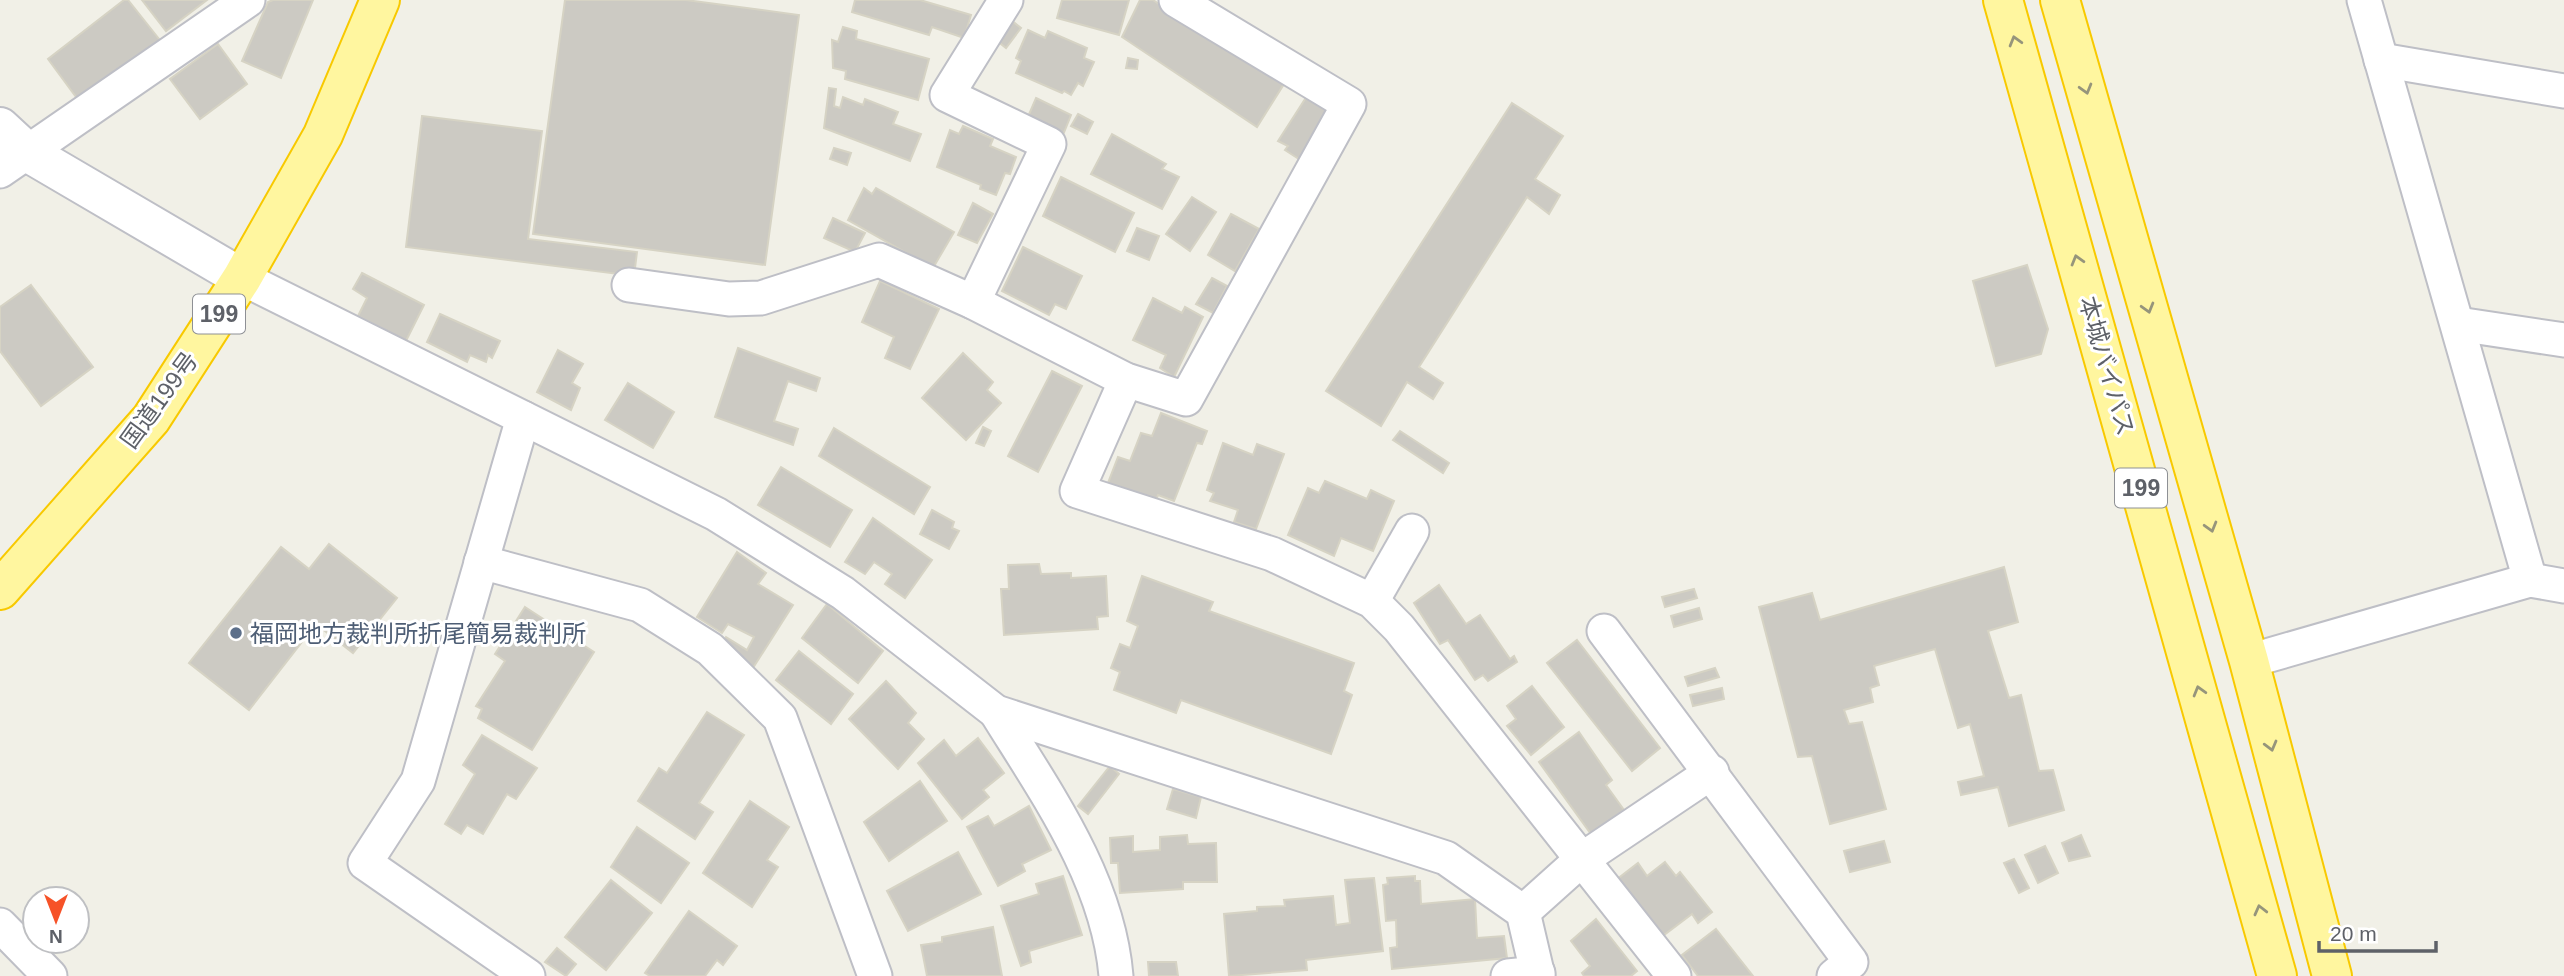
<svg xmlns="http://www.w3.org/2000/svg" width="2564" height="976" font-family="Arial,'Noto Sans JP',sans-serif">
	<style>
		.building { fill: #cccac3; stroke: #d6d3c4; stroke-width: 2 }
		.lines { fill: none; stroke-linecap: round; stroke-linejoin: round }
		.minor-casing { stroke: #bebfc6; stroke-width: 37 }
		.tertiary-casing { stroke: #bebfc6; stroke-width: 42 }
		.trunk-casing { stroke: #f8c900; stroke-width: 42 }
		.minor { stroke: #fff; stroke-width: 33 }
		.tertiary { stroke: #fff; stroke-width: 38 }
		.trunk { stroke: #fff69f; stroke-width: 38 }
		.oneway { stroke: #96957b }
		.service-dot { fill: #5c6f8a; stroke: #fff; stroke-width: 2.5 }
		.labels { text-anchor: middle; dominant-baseline: central; stroke-width: 6; stroke-linejoin: round; paint-order: stroke }
		.shield { fill: #fff; stroke: #8e9095; stroke-width: 2 }
		.shield-label { font-size: 23px; font-weight: bold; fill: #5e6168 }
		.street-label { font-size: 24px; fill: #5e6168; stroke: #fff }
		.service-label { font-size: 24px; fill: #4e5e75; stroke: #fff; text-anchor: start }
	</style>
	<rect width="100%" height="100%" fill="#f1f0e7"/>
	<g class="building">
		<polygon points="124,0 128,0 163,44 82,105 48,59"/>
		<polygon points="142,0 207,0 166,31"/>
		<polygon points="273,0 313,0 281,78 242,61 268,2"/>
		<polygon points="565,0 686,0 799,15 765,265 533,234"/>
		<polygon points="855,0 920,0 971,15 964,38 932,27 929,35 852,12"/>
		<polygon points="1062,0 1129,0 1119,35 1057,18"/>
		<polygon points="1140,0 1153,0 1193,27 1270,68 1265,73 1284,84 1257,127 1122,37"/>
		<polygon points="1011,20 1021,28 1006,48 996,40"/>
		<polygon points="843,27 857,31 856,39 929,59 918,100 845,79 846,71 833,68 832,40 838,42"/>
		<polygon points="1028,30 1045,38 1048,31 1087,48 1084,58 1094,62 1083,86 1078,83 1071,95 1064,91 1062,93 1016,73 1021,61 1016,58"/>
		<polygon points="218,44 247,84 200,119 170,79"/>
		<polygon points="1128,58 1138,60 1137,69 1126,68"/>
		<polygon points="829,88 836,89 834,106 840,108 843,97 863,105 865,99 898,112 893,124 921,134 910,161 824,128"/>
		<polygon points="1309,93 1343,115 1305,163 1285,150 1288,146 1278,141"/>
		<polygon points="1036,98 1071,115 1063,135 1027,119"/>
		<polygon points="1512,103 1563,136 1535,179 1560,195 1549,214 1527,197 1419,367 1443,383 1433,399 1407,382 1381,426 1326,391"/>
		<polygon points="1078,114 1093,122 1087,134 1071,126"/>
		<polygon points="422,116 542,131 528,239 637,252 634,276 406,247"/>
		<polygon points="963,126 993,139 990,146 1016,157 1010,174 1005,173 996,195 980,189 981,185 937,167 950,130 959,134"/>
		<polygon points="1112,134 1166,164 1162,169 1179,177 1162,209 1091,174"/>
		<polygon points="834,148 851,153 847,165 830,159"/>
		<polygon points="1061,177 1134,213 1115,252 1043,216"/>
		<polygon points="864,188 872,194 876,188 954,232 933,268 848,220"/>
		<polygon points="1192,197 1216,212 1190,251 1166,234"/>
		<polygon points="973,203 993,214 977,243 958,235"/>
		<polygon points="1231,214 1259,229 1235,271 1208,255"/>
		<polygon points="833,218 865,233 855,252 824,238"/>
		<polygon points="1137,228 1159,236 1149,260 1127,251"/>
		<polygon points="1023,247 1082,276 1066,309 1055,304 1049,315 1002,291"/>
		<polygon points="2027,265 2048,329 2041,354 1996,366 1973,281"/>
		<polygon points="362,273 424,305 406,341 358,316 367,298 353,289"/>
		<polygon points="1212,278 1227,286 1213,313 1196,304"/>
		<polygon points="880,281 939,309 910,369 885,358 894,337 862,322"/>
		<polygon points="31,285 93,367 41,406 0,351 0,307"/>
		<polygon points="1153,298 1182,313 1185,307 1203,317 1174,377 1160,368 1166,355 1133,340"/>
		<polygon points="440,314 500,341 492,358 488,355 486,362 470,355 467,362 427,342"/>
		<polygon points="738,348 820,378 816,391 788,381 774,421 798,429 793,445 715,417"/>
		<polygon points="558,350 583,364 572,383 580,388 571,410 537,392"/>
		<polygon points="963,353 993,382 987,390 1001,403 966,440 922,398"/>
		<polygon points="1052,371 1082,386 1038,472 1008,456"/>
		<polygon points="628,383 674,412 653,448 605,420"/>
		<polygon points="1161,413 1207,431 1202,444 1197,443 1174,501 1158,495 1156,501 1108,483 1118,457 1130,461 1141,433 1152,436"/>
		<polygon points="983,427 991,431 984,446 976,443"/>
		<polygon points="834,428 930,487 914,514 819,456"/>
		<polygon points="1400,431 1449,463 1443,473 1393,440"/>
		<polygon points="1223,443 1253,455 1257,444 1284,454 1256,529 1234,522 1238,510 1210,501 1214,493 1207,490"/>
		<polygon points="781,467 852,510 830,547 758,505"/>
		<polygon points="1325,481 1367,499 1371,490 1394,501 1373,551 1341,538 1334,556 1288,535 1308,488 1319,493"/>
		<polygon points="932,510 954,522 952,528 959,531 949,549 920,534"/>
		<polygon points="873,518 932,560 905,598 885,584 892,574 874,562 865,574 845,562"/>
		<polygon points="329,544 397,598 353,653 316,624 249,710 189,663 281,547 309,569"/>
		<polygon points="737,552 766,573 758,584 793,605 753,668 719,647 726,637 747,650 754,637 728,624 722,633 697,617"/>
		<polygon points="1039,564 1041,574 1071,573 1071,578 1106,576 1108,616 1097,617 1098,629 1004,635 1001,589 1009,589 1008,565"/>
		<polygon points="2004,567 2018,622 1988,631 2009,698 2021,695 2039,771 2053,770 2064,810 2009,826 1998,787 1961,795 1958,782 1984,776 1970,724 1958,728 1935,649 1874,666 1879,685 1870,688 1873,702 1844,710 1849,724 1862,722 1886,809 1830,824 1812,756 1798,757 1759,607 1812,593 1820,620"/>
		<polygon points="1142,576 1213,602 1209,611 1354,663 1344,691 1352,695 1331,754 1181,700 1176,713 1114,690 1120,672 1111,668 1120,644 1130,648 1138,626 1127,621"/>
		<polygon points="1439,585 1466,624 1480,615 1510,659 1514,656 1517,662 1488,681 1483,675 1475,680 1448,640 1440,644 1414,603"/>
		<polygon points="1694,589 1697,598 1665,607 1662,597"/>
		<polygon points="827,604 883,651 858,683 802,638"/>
		<polygon points="525,607 594,652 532,750 478,718 482,709 476,706 505,661 495,654"/>
		<polygon points="1699,608 1702,619 1674,627 1671,616"/>
		<polygon points="1577,640 1660,748 1632,771 1547,663"/>
		<polygon points="799,651 853,694 831,724 776,680"/>
		<polygon points="1715,668 1719,677 1688,686 1685,677"/>
		<polygon points="886,681 916,713 908,723 924,739 898,769 849,719"/>
		<polygon points="1532,686 1564,727 1531,755 1507,726 1516,719 1507,706"/>
		<polygon points="1722,688 1724,699 1693,706 1690,695"/>
		<polygon points="707,712 744,735 699,803 713,812 695,839 638,801 659,768 667,773"/>
		<polygon points="1579,732 1612,780 1606,785 1624,810 1591,834 1539,762"/>
		<polygon points="482,735 537,768 516,799 507,794 483,834 467,825 461,834 445,824 475,774 463,765"/>
		<polygon points="978,738 1004,773 983,790 989,797 962,819 918,763 944,740 956,756"/>
		<polygon points="1110,766 1119,774 1088,814 1078,806"/>
		<polygon points="920,781 947,821 889,861 864,822"/>
		<polygon points="1173,789 1201,797 1196,818 1167,809"/>
		<polygon points="750,801 789,827 767,860 778,867 752,907 703,873"/>
		<polygon points="1029,806 1051,850 1022,864 1025,871 998,886 967,827 988,816 994,826"/>
		<polygon points="637,827 689,863 661,903 611,867"/>
		<polygon points="1187,835 1188,844 1216,843 1217,882 1183,882 1183,889 1120,893 1118,863 1111,863 1110,838 1133,836 1133,852 1160,850 1160,837"/>
		<polygon points="2081,835 2090,856 2069,861 2062,843"/>
		<polygon points="1884,841 1890,862 1850,872 1844,851"/>
		<polygon points="2045,846 2058,873 2038,883 2025,855"/>
		<polygon points="958,852 981,894 908,931 887,891"/>
		<polygon points="2014,859 2029,888 2019,893 2004,863"/>
		<polygon points="1665,862 1676,876 1680,872 1712,912 1698,923 1692,914 1660,938 1616,880 1638,863 1647,876"/>
		<polygon points="1063,876 1082,935 1029,951 1031,962 1021,966 1001,906 1039,894 1036,884"/>
		<polygon points="1415,876 1415,881 1420,881 1421,904 1475,899 1477,938 1504,936 1507,958 1392,969 1390,948 1397,947 1396,920 1386,921 1383,885 1388,884 1387,878"/>
		<polygon points="1374,878 1383,951 1306,960 1307,970 1229,976 1224,914 1257,911 1257,907 1285,906 1284,900 1333,896 1336,925 1350,923 1345,880"/>
		<polygon points="611,880 652,913 606,970 565,937"/>
		<polygon points="689,911 737,946 723,965 717,960 705,976 650,976 645,973"/>
		<polygon points="1596,919 1637,971 1631,976 1584,976 1582,973 1590,966 1571,941"/>
		<polygon points="993,927 1002,976 927,976 921,945 942,942 942,937"/>
		<polygon points="1716,929 1753,976 1698,976 1682,955"/>
		<polygon points="557,948 576,964 566,976 545,962"/>
		<polygon points="1148,962 1176,962 1178,976 1149,976"/>
	</g>
	<g class="lines">
		<g class="minor-casing">
			<g id="minor">
				<polyline points="2364,0 2530,580"/>
				<polyline points="2381,60 2564,91"/>
				<polyline points="0,171 248,0"/>
				<polyline points="242,278 716,514 843,593 996,712 1446,858 1523,912 1538,976"/>
				<polyline points="629,285 729,299 761,298 879,260 973,302 1126,380 1186,399 1349,104 1176,0"/>
				<polyline points="973,302 1049,144 947,95 1006,0"/>
				<polyline points="2458,324 2564,340"/>
				<polyline points="1126,380 1077,491 1272,554 1372,601 1399,628 1674,976"/>
				<polyline points="523,418 418,781 365,863 528,976"/>
				<polyline points="481,562 640,605 710,649 780,718 875,976"/>
				<polyline points="1372,601 1412,531"/>
				<polyline points="1604,631 1851,962 1834,976"/>
				<polyline points="2249,661 2530,580 2564,586"/>
				<path d="M996,712C1046,793 1108,879 1116,976"/>
				<polyline points="1523,912 1581,860 1712,772"/>
				<polyline points="0,925 50,976"/>
				<polyline points="1508,976 1538,973"/>
			</g>
		</g>
		<g class="tertiary-casing">
			<polyline id="tertiary" points="0,127 27,152 242,278"/>
		</g>
		<g class="trunk-casing">
			<g id="trunk">
				<polyline points="2003,0 2277,976"/>
				<polyline points="2060,0 2249,661 2332,976"/>
				<polyline points="0,590 151,419 242,278 323,135 380,0"/>
			</g>
		</g>
		<use href="#minor" class="minor"/>
		<use href="#tertiary" class="tertiary"/>
		<use href="#trunk" class="trunk"/>
	</g>
	<defs><path id="oneway-chevron" d="M-2-3.5L2.5 0L-2 3.5" fill="none" stroke-width="1.6" stroke-linecap="round" stroke-linejoin="round" transform="scale(1.75)"/></defs>
	<g class="oneway">
		<use href="#oneway-chevron" transform="translate(2015 41) rotate(-106)"/>
		<use href="#oneway-chevron" transform="translate(2086 89) rotate(74)"/>
		<use href="#oneway-chevron" transform="translate(2077 260) rotate(-106)"/>
		<use href="#oneway-chevron" transform="translate(2148 308) rotate(74)"/>
		<use href="#oneway-chevron" transform="translate(2211 527) rotate(74)"/>
		<use href="#oneway-chevron" transform="translate(2199 691) rotate(-106)"/>
		<use href="#oneway-chevron" transform="translate(2271 746) rotate(75)"/>
		<use href="#oneway-chevron" transform="translate(2260 910) rotate(-104)"/>
	</g>
	<circle class="service-dot" cx="236" cy="633" r="7"/>
	<g class="labels">
		<g class="shield">
			<rect x="193" y="294.5" width="52" height="39" rx="5"/>
			<rect x="2115" y="468.5" width="52" height="39" rx="5"/>
		</g>
		<g class="shield-label">
			<text x="219" y="314">199</text>
			<text x="2141" y="488">199</text>
		</g>
		<g class="street-label">
			<text transform="translate(2107 366) rotate(74)">本城バイパス</text>
			<text transform="translate(159 400) rotate(-54)">国道199号</text>
		</g>
		<g class="service-label">
			<text x="250" y="633">福岡地方裁判所折尾簡易裁判所</text>
		</g>
	</g>
	<g transform="translate(56 920) rotate(180)"><circle r="33" fill="#ffffff" stroke="#bfc0c3" stroke-width="2"/>
	<path d="M0-5L12 26L0 18L-12 26Z" fill="#f65228"/>
	<text y="-10" font-size="19" font-weight="bold" text-anchor="middle" fill="#5e6168">N</text>
	</g>
	<path d="M2319 941v10h117v-10" fill="none" stroke="#5e6168" stroke-width="3.5"/>
	<text x="2330" y="941" font-size="21" fill="#5e6168" stroke="#ffffff" stroke-width="5" paint-order="stroke">20 m</text>
</svg>
